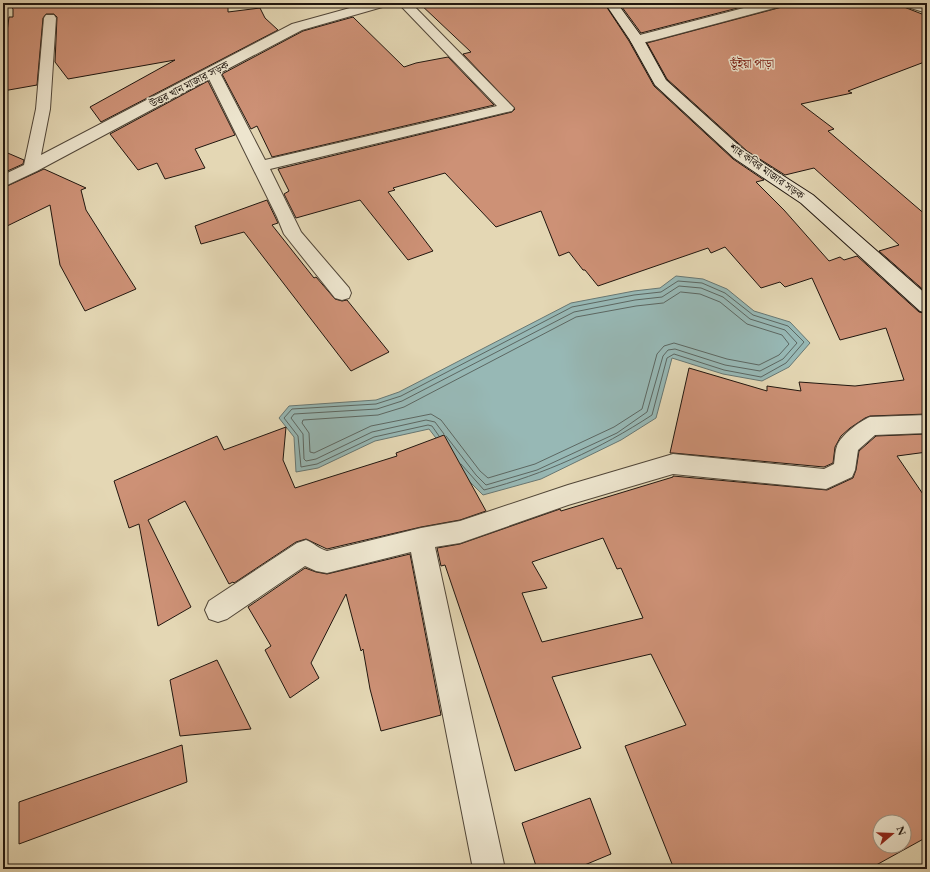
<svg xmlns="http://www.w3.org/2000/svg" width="930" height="872" font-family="'EB Garamond','Noto Serif Bengali',serif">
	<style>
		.water { fill: #97b8b5; stroke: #677773 }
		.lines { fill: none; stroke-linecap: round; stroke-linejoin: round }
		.shore { stroke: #5c6762; stroke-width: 1 }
		.building { fill: #cd9176; stroke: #20160f; fill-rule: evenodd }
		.street-casing { stroke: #514638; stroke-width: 2 }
		.secondary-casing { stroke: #20160f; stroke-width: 2 }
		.street { fill: #ede5ce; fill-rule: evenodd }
		.secondary { fill: #ede5ce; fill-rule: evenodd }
		.labels { text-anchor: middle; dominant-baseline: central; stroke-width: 3; stroke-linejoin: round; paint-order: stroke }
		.far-street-label { font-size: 11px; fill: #20160f; stroke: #ede5ce }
		.far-neighbourhood-label { font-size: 12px; fill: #7a1f14; stroke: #ede5ce }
	</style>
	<rect width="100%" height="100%" fill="#e4d7b4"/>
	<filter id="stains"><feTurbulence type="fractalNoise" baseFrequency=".005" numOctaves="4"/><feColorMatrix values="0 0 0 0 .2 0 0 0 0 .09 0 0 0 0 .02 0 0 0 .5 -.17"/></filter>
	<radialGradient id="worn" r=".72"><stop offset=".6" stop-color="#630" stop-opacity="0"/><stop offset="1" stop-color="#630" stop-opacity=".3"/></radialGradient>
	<polygon class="water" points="676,276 703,279 727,289 754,311 790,322 810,343 789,367 762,381 723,374 672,358 656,418 621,440 541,479 483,495 469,481 429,429 375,441 318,468 296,472 294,437 279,418 289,406 376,400 399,392 571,303 634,291 660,288"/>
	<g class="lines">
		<g class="shore">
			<polygon points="681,292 700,294 720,302 747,324 782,335 789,344 779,355 759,365 727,359 674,343 664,346 657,354 642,409 614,427 535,464 488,478 480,471 441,420 431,414 371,426 314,453 310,452 309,433 302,423 303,420 378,415 404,407 576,317 636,306 663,303"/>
			<polyline points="444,434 435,422 426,420 372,432 316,459 306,461 304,459 303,434 291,418 294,414 377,409 402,401 574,312 635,300 662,297 679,286 701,288 723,297 750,319 785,330 797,343 783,359 760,371 725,365 675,349 668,350 663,356 647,412 617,433 537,470 486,485 476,475 446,436"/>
			<path d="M439,436L432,426L428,425L374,437L317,464L301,467L298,436L284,418L292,409L376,404L401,396L572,307L634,295L661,292L678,281L702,283L725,293L753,315L788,326L804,342L786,363L761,377L724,370L674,354L667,358L652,415C600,449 545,474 484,490L461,464"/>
		</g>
	</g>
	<g class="building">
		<polygon points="9,3 228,3 228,12 260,8 265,18 278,30 101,122 90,107 175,60 68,79 55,62 57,17 54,14 46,14 43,18 37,85 3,91 3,33 7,32 9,17 13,17 13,9"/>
		<polygon points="419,3 604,3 629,41 654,86 733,159 764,180 756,182 784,210 829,261 840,257 844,260 857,256 919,312 927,314 927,414 870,416 865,418 850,428 841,436 835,447 833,463 824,467 673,453 670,453 689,368 767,391 767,386 801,391 799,382 855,386 904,380 886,328 840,340 812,278 785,287 780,282 761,288 725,247 711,253 708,248 598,286 585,270 583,270 569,252 559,256 541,211 496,227 445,173 393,188 395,190 388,192 433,251 408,260 360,200 296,218 284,194 289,191 278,169 512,112 515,109 463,54 471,52"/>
		<polygon points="619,3 757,3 641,33"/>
		<polygon points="785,3 900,3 904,7 927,16 927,61 848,91 852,93 801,104 834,129 828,131 927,216 927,293 879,251 899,245 814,168 785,175 747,151 667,79 647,43 782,7"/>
		<polygon points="353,17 404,67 416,63 448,57 494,105 272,157 257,126 251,129 222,74 303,31"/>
		<polygon points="208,81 235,135 195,149 205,168 165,179 157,163 138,170 110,134"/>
		<polygon points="3,151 24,160 23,164 3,173"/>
		<polygon points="44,169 86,188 81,190 86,210 136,289 85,311 60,265 50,205 3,228 3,188"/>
		<polygon points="267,200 278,223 272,225 314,278 316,277 335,299 342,301 347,300 389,352 351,371 244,232 201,244 195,226"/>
		<polygon points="286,427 283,460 295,488 397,456 396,453 444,435 486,511 460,520 421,527 327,549 306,539 296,542 234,583 233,582 229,584 185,501 148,520 191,607 158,626 139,524 129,528 114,481 217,436 224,450"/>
		<path d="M927,434V452L897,456L927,500V837L869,869H674L625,746L686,725L651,654L552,677L581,748L515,771L445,565L441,566L437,548L460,544L560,509L561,511L673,477V476L827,490L853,478L856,470L859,451L876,436ZM603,538L617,569L621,568L643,618L542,642L522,593L547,588L532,562ZM880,822H904V846H880Z"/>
		<polygon points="410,554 441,715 381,731 370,689 363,649 361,651 346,594 311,663 319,678 290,698 265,650 271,646 248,607 305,568 316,572 327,574"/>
		<polygon points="217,660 251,729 180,736 170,680"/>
		<polygon points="182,745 187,782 19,844 19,802"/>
		<polygon points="590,798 611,854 575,869 537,869 522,823"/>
	</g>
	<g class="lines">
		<g class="street-casing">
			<g id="street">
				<polygon points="368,3 388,3 386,6 302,30 220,73 265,160 497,106 398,3 411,3 514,108 512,111 507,112 270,169 301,232 349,288 351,293 349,298 342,300 335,298 284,234 277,217 209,79 37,171 3,187 3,175 24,165 36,109 44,18 46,15 54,15 56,18 50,109 41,155 292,24"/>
				<polygon points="763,3 784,3 782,6 655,40 637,44 632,43 630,40 632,37"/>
				<polygon points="902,3 921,3 927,5 927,13 904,6"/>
				<path d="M927,415V433L875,435L858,450L855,470L852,477L826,489L673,474L568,505L460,543L435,547L505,869H473L411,552L327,573L316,571L305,566L227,619L218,622L209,619L205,610L209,601L297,543L306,540C314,543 319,549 327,551L421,528L460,521L568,485L673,454L824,469L834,464C835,458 835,451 837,446C841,435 860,421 870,417Z"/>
			</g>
		</g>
		<g class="secondary-casing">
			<polygon id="secondary" points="605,3 617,3 644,40 666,80 746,152 813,195 927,295 927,313 920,311 801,203 734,158 655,85 630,40"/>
		</g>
		<use href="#street" class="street"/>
		<use href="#secondary" class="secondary"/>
	</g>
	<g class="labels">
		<g class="far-street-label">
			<text transform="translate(189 84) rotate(-28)">উত্তর খান মাজার সড়ক</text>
			<text transform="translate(767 171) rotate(35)">শাহ কবির মাজার সড়ক</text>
		</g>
		<g class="far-neighbourhood-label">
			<text x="752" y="64">ভূঁইয়া পাড়া</text>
		</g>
	</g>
	<rect width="930" height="872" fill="none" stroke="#e4d7b4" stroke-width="16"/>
	<rect x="4" y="4" width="922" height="864" fill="none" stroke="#20160f" stroke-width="2"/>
	<rect x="8" y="8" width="914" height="856" fill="none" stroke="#20160f"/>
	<g transform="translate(892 834) rotate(71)"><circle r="19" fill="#ede5ce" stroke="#9b9282"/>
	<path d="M0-3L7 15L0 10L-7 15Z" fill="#8f2418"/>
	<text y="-6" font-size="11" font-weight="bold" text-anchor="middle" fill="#20160f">N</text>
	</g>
	<rect width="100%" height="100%" filter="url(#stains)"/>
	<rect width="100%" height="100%" fill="url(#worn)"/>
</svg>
